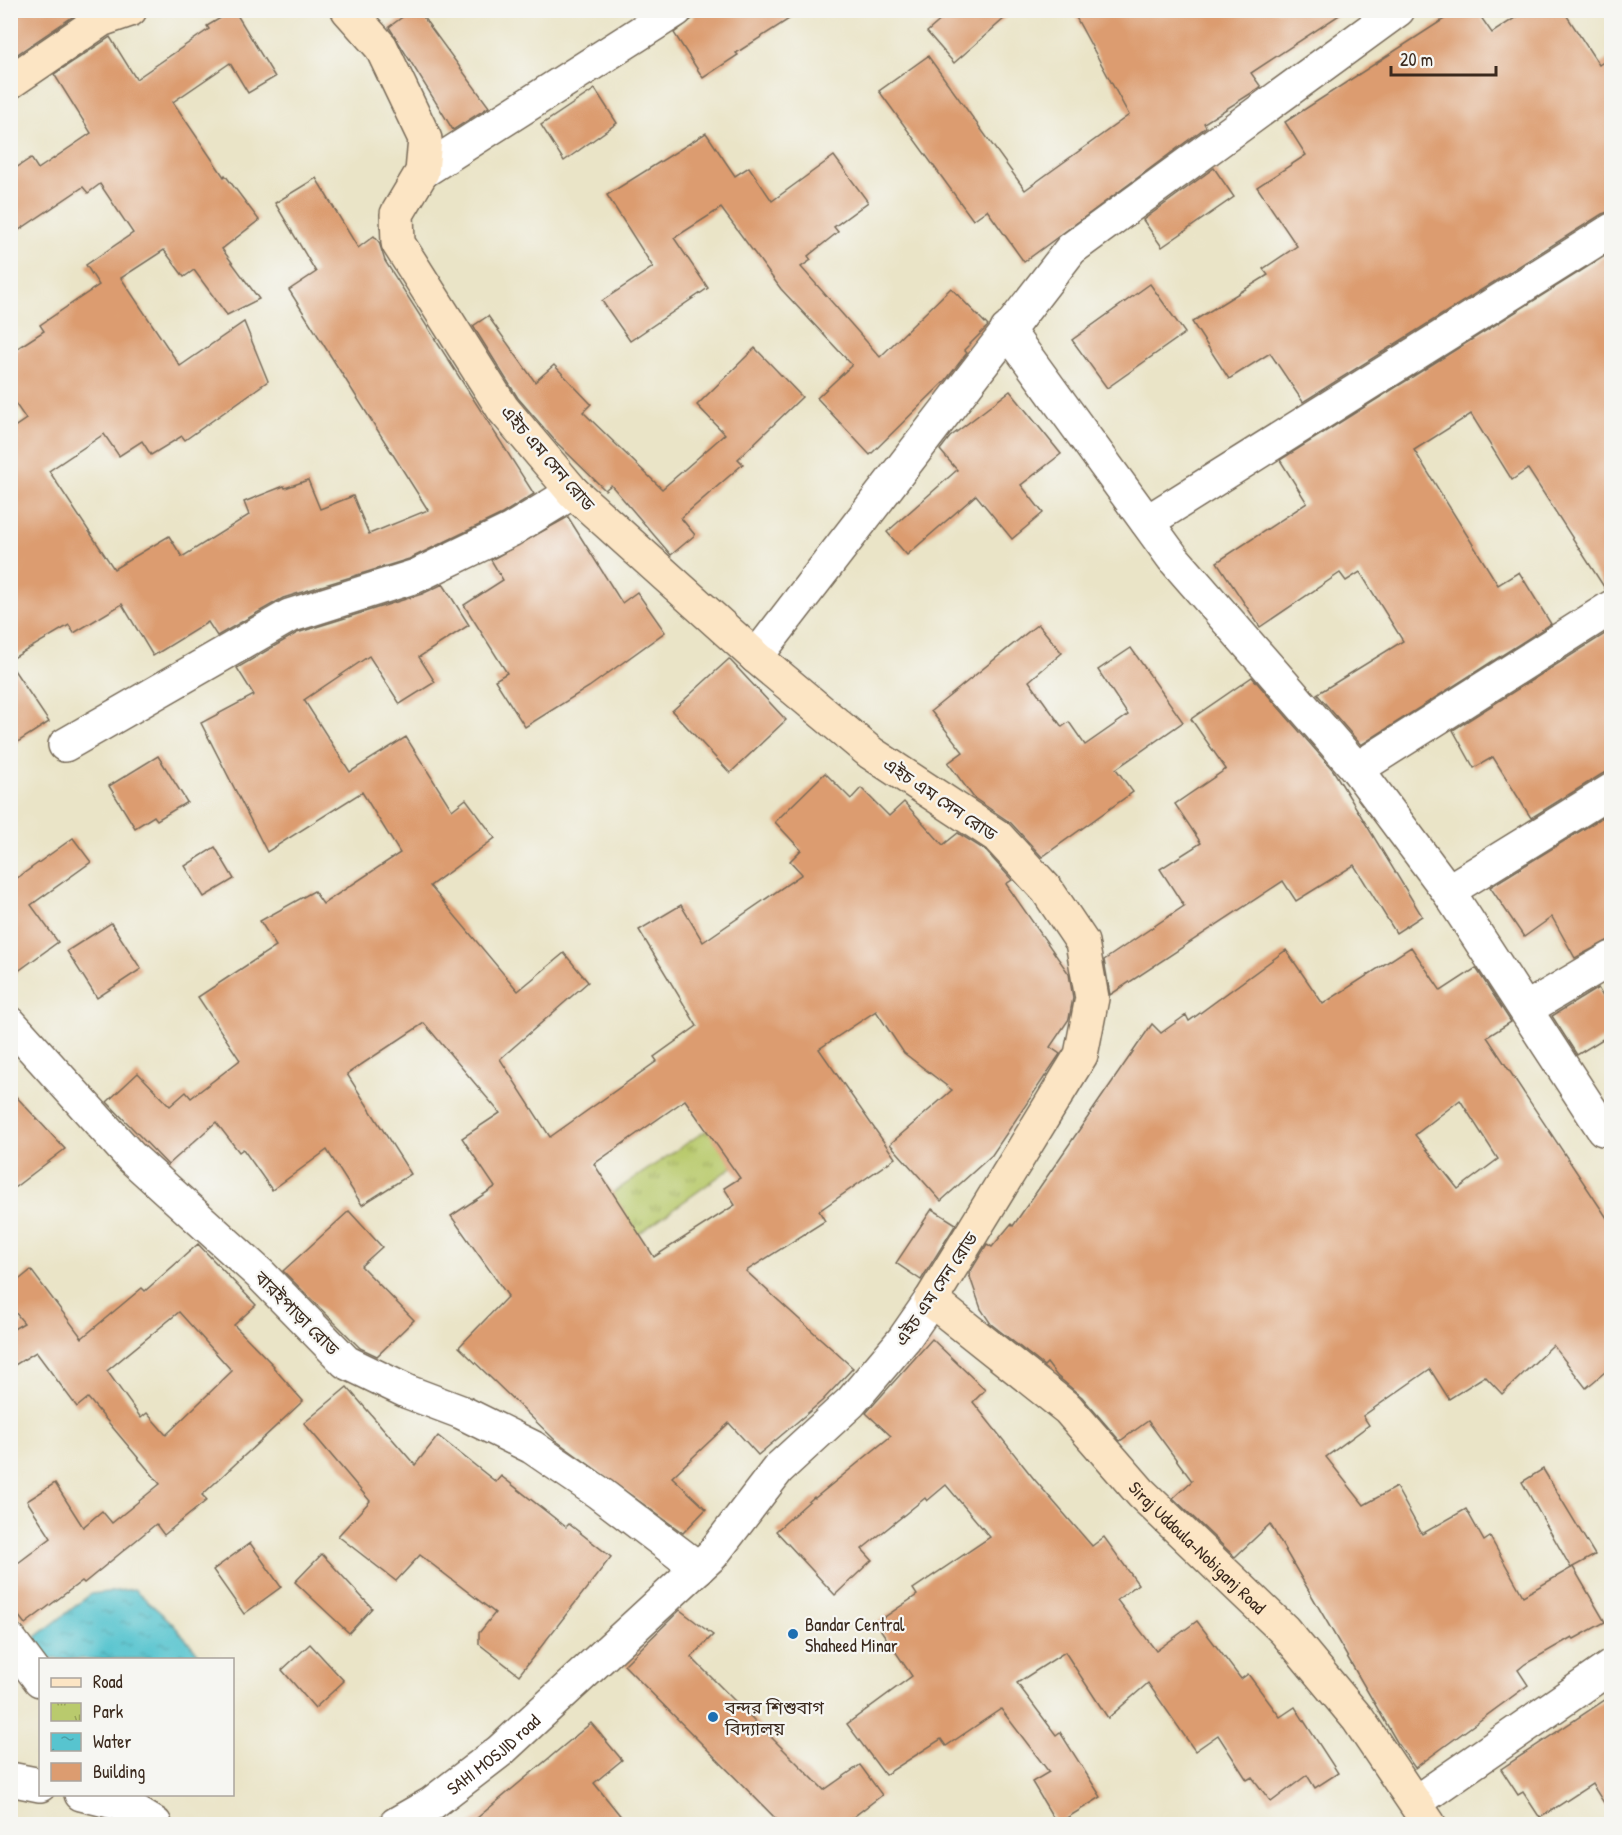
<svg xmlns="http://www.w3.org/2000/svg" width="1622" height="1835" font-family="'Patrick Hand','Noto Sans Bengali',sans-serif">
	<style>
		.park { fill: url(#park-tufts); stroke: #7a7a46; stroke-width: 1.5 }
		.water { fill: url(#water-ripples); stroke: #497776; stroke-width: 1.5 }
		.building { fill: #dc9c70; fill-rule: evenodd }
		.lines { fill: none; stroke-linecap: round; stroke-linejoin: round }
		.street-casing { stroke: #786b59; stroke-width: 36 }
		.secondary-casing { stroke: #786b59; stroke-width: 36 }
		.street { stroke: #fff; stroke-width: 33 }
		.secondary { stroke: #fce5c4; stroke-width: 33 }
		.poi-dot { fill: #1f6fb2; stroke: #f6f6f2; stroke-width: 2 }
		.labels { text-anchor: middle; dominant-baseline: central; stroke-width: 4.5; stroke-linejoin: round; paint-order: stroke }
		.street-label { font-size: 18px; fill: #3b2a1e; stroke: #f6f6f2 }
		.poi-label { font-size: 18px; fill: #3b2a1e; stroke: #f6f6f2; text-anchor: start }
	</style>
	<defs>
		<pattern id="park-tufts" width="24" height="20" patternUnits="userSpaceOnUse" patternTransform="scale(1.5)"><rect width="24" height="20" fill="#b9ca6d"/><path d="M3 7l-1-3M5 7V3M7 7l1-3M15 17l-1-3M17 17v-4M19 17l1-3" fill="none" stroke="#98a459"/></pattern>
		<pattern id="water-ripples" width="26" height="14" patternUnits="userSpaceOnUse" patternTransform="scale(1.5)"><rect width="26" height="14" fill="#57c4cf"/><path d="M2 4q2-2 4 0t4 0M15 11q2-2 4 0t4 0" fill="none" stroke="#499fa7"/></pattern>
	</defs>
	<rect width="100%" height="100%" fill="#f6f6f2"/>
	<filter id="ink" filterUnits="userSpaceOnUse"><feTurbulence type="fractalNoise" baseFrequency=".0167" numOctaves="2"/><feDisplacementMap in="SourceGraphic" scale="12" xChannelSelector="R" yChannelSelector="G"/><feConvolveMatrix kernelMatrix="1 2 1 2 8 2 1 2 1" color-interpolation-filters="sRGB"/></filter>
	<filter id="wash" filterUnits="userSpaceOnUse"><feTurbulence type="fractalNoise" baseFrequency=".008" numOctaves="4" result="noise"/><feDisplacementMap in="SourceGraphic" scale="24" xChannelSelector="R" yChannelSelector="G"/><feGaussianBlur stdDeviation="1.35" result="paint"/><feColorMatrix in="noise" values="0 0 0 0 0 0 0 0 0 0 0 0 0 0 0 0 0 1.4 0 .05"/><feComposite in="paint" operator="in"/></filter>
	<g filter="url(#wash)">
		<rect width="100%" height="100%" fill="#eae4c7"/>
		<polygon class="park" points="735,1111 753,1152 634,1237 566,1224"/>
		<polygon class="water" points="134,1589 171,1622 203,1659 43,1659 36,1637 91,1594"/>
		<g id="blocks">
			<g class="building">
				<polygon points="10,10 81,10 81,11 10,59"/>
				<polygon points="234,10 275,77 248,93 230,63 173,102 224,177 225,175 259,220 222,249 259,299 227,315 194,270 184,277 164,250 121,278 180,366 244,322 268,381 185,440 182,436 151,455 142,441 119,456 104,434 49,471 114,569 169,536 182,557 249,515 244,502 284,486 285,488 308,480 320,509 353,496 369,534 428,510 289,290 316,272 275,203 316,178 358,248 374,236 379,242 385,261 534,494 502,514 409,559 283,598 217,636 208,622 153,656 122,604 74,633 69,625 10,660 10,430 26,419 10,396 10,353 44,331 40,325 99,285 86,265 133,233 100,184 88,193 83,187 10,236 10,172 31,158 38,169 91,133 54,74 110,37 136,79 209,29 207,26"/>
				<polygon points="412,10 418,10 489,107 453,130 389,27"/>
				<polygon points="695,10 803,10 736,53 738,55 703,78 674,33 692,19"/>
				<polygon points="952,10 1014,10 954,63 927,32"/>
				<polygon points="1072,10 1347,10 1251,73 1261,87 1204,123 1206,127 1024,262 987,210 973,220 879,91 928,56 1025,190 1129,115"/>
				<polygon points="1458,10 1476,10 1492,33 1527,10 1563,10 1599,65 1611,57 1611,211 1602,214 1303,402 1270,353 1229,379 1192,322 1268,275 1263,269 1297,246 1257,187 1306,155 1285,122"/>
				<polygon points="595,89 617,123 564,161 541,125"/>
				<polygon points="706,133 735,176 749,167 772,201 834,156 868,202 834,227 838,232 808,256 811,260 801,267 880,357 951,288 988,326 964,350 967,353 946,380 870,455 817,398 852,365 781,289 721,208 674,238 708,288 630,341 602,301 653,267 607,195"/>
				<polygon points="1214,168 1234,197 1162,247 1143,220"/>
				<polygon points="1611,252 1611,588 1606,590 1528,469 1512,480 1471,414 1414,450 1498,585 1519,572 1551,624 1361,745 1317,694 1403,641 1360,572 1346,581 1340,573 1260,627 1217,562 1307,503 1280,460"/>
				<polygon points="1150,284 1185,333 1107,388 1072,340"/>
				<polygon points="488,316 535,382 554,365 591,404 583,412 662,489 725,434 697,405 755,348 802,397 738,459 743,464 681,518 695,535 671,555 611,485 605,490 556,442 518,398 473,326"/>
				<polygon points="1010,391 1061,454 1021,485 1043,513 1012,539 976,495 907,555 887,532 957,470 940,450 950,437"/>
				<polygon points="568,517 622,603 637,592 665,632 589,687 525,727 495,680 507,673 464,605 503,580 491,560"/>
				<path d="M443,584L469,625L419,657L435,682L400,704L369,656L304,700L350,772L406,737L452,810L466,799L495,838L430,886L518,991L564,953L588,982L500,1059L550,1137L657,1061L654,1057L697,1026L639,930L681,905L703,942L802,874L790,861L801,850L775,822L825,773L851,799L861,788L889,816L904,802L943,845L958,833L985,850L1012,880L1006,884L1069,974L1073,998L1069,1019L1050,1047L1060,1054L992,1155L941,1201L890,1144L952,1090L904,1053L876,1011L819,1049L895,1158L819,1211L825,1221L746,1271L853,1368L822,1401L758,1455L729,1423L672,1477L706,1509L683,1533L555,1440L459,1347L508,1296L451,1216L495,1187L462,1138L500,1113L424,1023L347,1074L411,1174L362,1205L327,1150L272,1190L243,1149L239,1152L216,1122L168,1165L107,1102L138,1073L170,1106L186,1092L191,1098L240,1060L198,997L276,946L260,921L314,891L323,904L400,853L362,792L267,852L201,723L254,695L237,668L297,633L422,594ZM685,1100L740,1178L724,1188L735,1205L654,1257L594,1164Z"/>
				<polygon points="1038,624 1062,653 1029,681 1062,727 1069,722 1085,745 1128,715 1098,670 1131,648 1183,722 1116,769 1133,792 1042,857 1011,823 974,798 948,763 963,752 931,711"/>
				<polygon points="1611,630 1611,771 1602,774 1531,818 1493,757 1474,768 1453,730"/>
				<polygon points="729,659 786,720 730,773 672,711"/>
				<polygon points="10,664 49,722 10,747"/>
				<polygon points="1252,677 1333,770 1422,916 1396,933 1354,865 1296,901 1283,881 1110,995 1104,960 1184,906 1160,869 1201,843 1175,804 1226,769 1191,719"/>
				<polygon points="158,756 187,802 157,820 154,816 135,828 109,786"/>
				<polygon points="1611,812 1611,939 1575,958 1552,917 1524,937 1490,887"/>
				<polygon points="73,838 91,862 31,905 58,942 10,977 10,877 13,881"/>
				<polygon points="215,847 234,879 204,897 185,866"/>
				<polygon points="111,923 141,969 97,998 67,951"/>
				<path d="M1411,947L1441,991L1476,968L1511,1022L1487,1037L1611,1224V1367L1586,1388L1553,1345L1502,1394L1485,1376L1449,1399L1430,1369L1363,1416L1369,1425L1326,1457L1364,1505L1396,1487L1422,1534L1466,1509L1484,1541L1490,1537L1523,1596L1573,1567L1605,1622L1574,1639L1572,1637L1525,1664L1518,1670L1528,1685L1415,1768L1397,1742L1270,1524L1235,1557L1173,1498L1192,1481L1148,1421L1120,1441L1082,1397L1057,1376L1047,1363L1044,1366L991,1324L981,1309L969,1274L987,1244L992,1247L1011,1224L1013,1226L1152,1024L1161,1033L1186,1015L1189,1021L1286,950L1323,1004ZM1460,1100L1498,1159L1458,1189L1415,1135Z"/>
				<polygon points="1598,988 1611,1010 1611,1034 1577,1055 1552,1016"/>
				<polygon points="10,1090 65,1149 10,1191"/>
				<polygon points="932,1209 956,1224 921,1280 896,1263"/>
				<polygon points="349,1211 382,1247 361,1266 414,1320 377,1356 360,1348 283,1271"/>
				<path d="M198,1244L256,1305L234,1325L274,1366L273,1367L303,1401L202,1495L207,1500L164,1535L156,1524L84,1583L82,1581L25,1624L10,1605V1569L51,1538L27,1501L55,1483L83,1527L102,1511L112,1523L160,1484L88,1398L77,1407L36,1352L10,1368V1331L24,1323L10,1306V1287L31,1270L82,1338L142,1288L145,1291ZM179,1312L232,1371L166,1435L147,1413L141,1418L107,1371Z"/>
				<polygon points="932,1339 985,1390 973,1402 1034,1479 1092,1546 1104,1537 1138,1584 1117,1600 1156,1651 1197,1621 1241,1679 1248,1674 1280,1717 1295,1707 1338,1773 1315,1788 1307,1775 1271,1802 1252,1777 1247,1780 1218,1735 1195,1751 1148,1683 1108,1718 1065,1652 1017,1683 1056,1735 1060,1732 1101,1797 1057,1824 1032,1782 1049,1772 1001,1709 946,1746 941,1739 885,1775 847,1724 912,1676 876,1623 917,1595 913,1589 990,1537 946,1485 927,1501 925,1498 862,1549 872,1560 835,1595 776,1531 814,1497 815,1498 891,1436 866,1413"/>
				<polygon points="347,1387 415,1465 438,1436 496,1482 501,1476 566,1527 569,1524 611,1557 519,1675 479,1644 479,1633 495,1613 420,1555 396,1581 338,1536 370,1501 304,1423"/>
				<polygon points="1543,1469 1595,1555 1571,1568 1522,1482"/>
				<polygon points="250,1543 281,1587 244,1614 213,1570"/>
				<polygon points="322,1554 372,1608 349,1633 295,1582"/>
				<polygon points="680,1610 713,1635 691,1657 824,1790 860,1765 882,1795 844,1824 781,1824 624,1665"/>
				<polygon points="310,1644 344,1681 315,1708 282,1670"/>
				<polygon points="1611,1696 1611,1814 1592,1784 1540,1818 1523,1792 1518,1795 1501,1769"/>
				<polygon points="591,1723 622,1760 594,1783 627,1824 470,1824"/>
			</g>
		</g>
	</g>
	<g filter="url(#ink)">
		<use href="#blocks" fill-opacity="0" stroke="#786b59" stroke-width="1.5"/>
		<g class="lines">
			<g class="street-casing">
				<g id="street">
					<polyline points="422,172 676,10"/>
					<polyline points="1007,330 1173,558 1357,769 1448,891 1603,1129 1612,1124"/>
					<polyline points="1147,522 1612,230"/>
					<polyline points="756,657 1071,249 1398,10"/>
					<polyline points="65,745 289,616 416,576 511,530 573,492"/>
					<polyline points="1357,769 1612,607"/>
					<polyline points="1448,891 1612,790"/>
					<polyline points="1526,1009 1612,958"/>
					<polyline points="10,1023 131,1157 261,1275 346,1362 408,1392 461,1412 532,1447 598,1492 698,1568"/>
					<polyline points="10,1640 40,1680"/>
					<polyline points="10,1779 40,1785"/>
					<polyline points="81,1794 122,1804 155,1824"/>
					<polyline points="1416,1802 1612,1666"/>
					<path id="s1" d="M396,1824L431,1804L500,1751L712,1555L778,1469L851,1402L904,1339L931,1300"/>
				</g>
			</g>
			<g class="secondary-casing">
				<g id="secondary">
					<path id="s2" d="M348,10L381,47L425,139L422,172L397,214L398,243L503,409L573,492L756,657L871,753L997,836L1047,890L1082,942L1092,998L1081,1055L931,1300L1068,1409L1141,1493L1284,1630L1358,1719L1429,1824"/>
					<polyline points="10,82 101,20 130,10"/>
				</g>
			</g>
			<use href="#street" class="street"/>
			<use href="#secondary" class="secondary"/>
		</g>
	</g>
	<g class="poi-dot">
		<circle cx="793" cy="1634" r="6"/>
		<circle cx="713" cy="1717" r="6"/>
	</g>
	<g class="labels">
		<g class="street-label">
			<text transform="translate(548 458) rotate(49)">এইচ এম সেন রোড</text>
			<text transform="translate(940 799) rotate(34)">এইচ এম সেন রোড</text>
			<text transform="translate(936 1289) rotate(-56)">এইচ এম সেন রোড</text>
			<text transform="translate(297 1313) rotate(45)">বারইপাড়া রোড</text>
			<text stroke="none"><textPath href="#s2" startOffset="2018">Siraj Uddoula-Nobiganj Road</textPath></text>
			<text stroke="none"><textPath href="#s1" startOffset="120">SAHI MOSJID road</textPath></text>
		</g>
		<g class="poi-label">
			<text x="805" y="1624">Bandar Central<tspan x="805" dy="21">Shaheed Minar</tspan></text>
			<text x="725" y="1707">বন্দর শিশুবাগ<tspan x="725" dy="21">বিদ্যালয়</tspan></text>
		</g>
	</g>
	<rect width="1622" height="1835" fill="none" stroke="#f6f6f2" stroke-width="36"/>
	<rect x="39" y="1658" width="195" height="138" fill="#f6f6f2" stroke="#aba49d" stroke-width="1.5"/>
	<rect x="51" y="1678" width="30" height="9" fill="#fce5c4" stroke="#aba49d" stroke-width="1.5"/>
	<text x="93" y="1688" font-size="18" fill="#3b2a1e">Road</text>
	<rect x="51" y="1703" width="30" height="18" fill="url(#park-tufts)" stroke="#aba49d" stroke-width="1.5"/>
	<text x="93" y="1718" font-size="18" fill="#3b2a1e">Park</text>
	<rect x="51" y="1733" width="30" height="18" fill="url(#water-ripples)" stroke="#aba49d" stroke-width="1.5"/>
	<text x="93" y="1748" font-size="18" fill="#3b2a1e">Water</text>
	<rect x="51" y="1763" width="30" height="18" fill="#dc9c70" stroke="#aba49d" stroke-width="1.5"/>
	<text x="93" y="1778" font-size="18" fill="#3b2a1e">Building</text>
	<path d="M1391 66v9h105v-9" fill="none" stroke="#3b2a1e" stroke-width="3"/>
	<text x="1400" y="66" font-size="18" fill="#3b2a1e" stroke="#f6f6f2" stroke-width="4.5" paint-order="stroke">20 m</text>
</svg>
